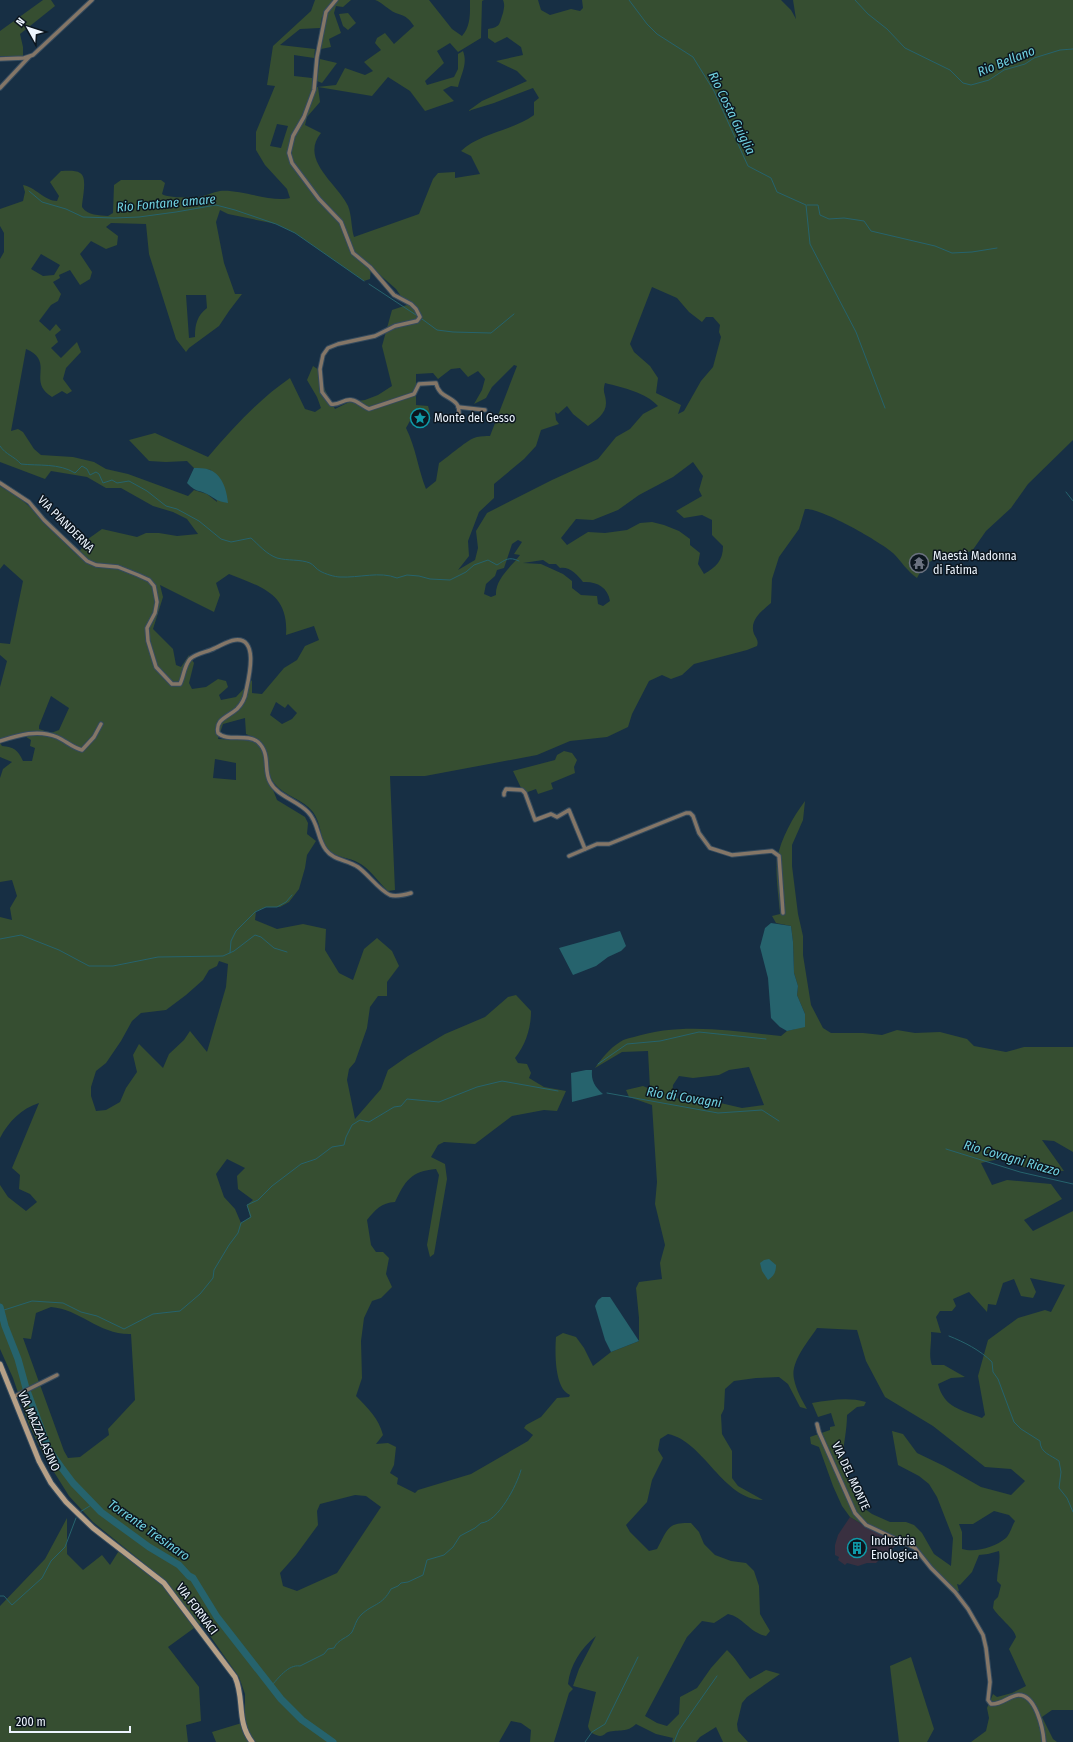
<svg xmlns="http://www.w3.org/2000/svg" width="1073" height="1742" font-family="'Fira Sans Condensed',sans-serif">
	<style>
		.commercial { fill: #393040 }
		.green { fill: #364e31; fill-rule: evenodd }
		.water { fill: #26636d }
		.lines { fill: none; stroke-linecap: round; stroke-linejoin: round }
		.stream { stroke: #26636d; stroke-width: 1 }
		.river { stroke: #26636d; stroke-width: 7 }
		.street-casing { stroke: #354b5e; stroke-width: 5.5 }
		.secondary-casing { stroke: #354b5e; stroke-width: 7 }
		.street { stroke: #847667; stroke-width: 3.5 }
		.secondary { stroke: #b6a087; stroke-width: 5 }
		.labels { text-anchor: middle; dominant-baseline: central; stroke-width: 3; stroke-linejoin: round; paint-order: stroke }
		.poi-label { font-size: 12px; fill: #edf5fe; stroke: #0c161f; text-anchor: start }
		.street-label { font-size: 12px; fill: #edf5fe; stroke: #0c161f }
		.water-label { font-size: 13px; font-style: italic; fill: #70d1e0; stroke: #0c161f }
	</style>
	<rect width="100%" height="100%" fill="#172f44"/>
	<polygon class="commercial" points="850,1517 871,1530 899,1542 882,1560 880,1559 876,1563 867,1563 858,1566 847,1563 845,1565 838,1560 839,1557 835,1555 835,1545 838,1535"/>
	<g class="green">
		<polygon points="43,0 51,0 55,6 20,34 23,47 23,56 0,56 0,31"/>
		<path d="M315,0H351L343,7L336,6L334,13L341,33L329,39L331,47L321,49L327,15L322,17L320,28L300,29L280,45L315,49L314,58L294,55V76L312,78V92L317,87L336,85L345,68L365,75L373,71L364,62L381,50L375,43L377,38L385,33L394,44L414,26C404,11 399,17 389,9C383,5 381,2 375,0H429L452,29L462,36C471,26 470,13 470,0H484L482,1L481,38L458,52L450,43L437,51L444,63L425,81L427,85L454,77L458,69V54L463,51C468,64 461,74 458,87L451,86L443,90L454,101L425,111L410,91L388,77L372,96L318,87L320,102L307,117L305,125L321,133C299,160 338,184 348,206C352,216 351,227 354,237L419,214L433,179L438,173L455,172V178L480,174L471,156L461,151C480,133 512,131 534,115V102L539,98L533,88L494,103L468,111L482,101L527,81L517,71L496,61L523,55L521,47L507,37L495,43L488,38V29C501,27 499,24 503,13C504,8 505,5 503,0H538L541,10L550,15L571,9L580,11L583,8L582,0H781L791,10L796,19L793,0H1073V440L1028,484L1011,508L986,531L972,551L933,560L924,565L917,578C907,571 901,561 893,553C881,542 820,507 805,509L799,529L779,557L772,579L771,603C762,611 749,620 754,634C756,638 759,641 757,646L747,650L694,664L682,675L671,679L662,675L649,681L632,714L628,727L607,737L570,741L537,755L425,776H390L395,890L388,891C378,882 370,868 357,862C348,857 331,857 325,846C320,835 321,823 313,812C303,799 284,796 274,783C260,764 279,746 246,734L245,718L223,724L218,739L242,740L252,739L263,748L268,777L277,800L305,817L308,823L307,834L316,841L307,855L305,868L299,889L289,902L280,907H266L256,911L255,920L277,929L303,924L326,929L325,950L339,973L353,980L364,949L377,938L392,951L399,966L387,982V996H378L370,1007L367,1028L355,1062L349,1069L347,1080L355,1119L381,1089L388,1070L408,1056L445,1034L485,1017L508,997L516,995L531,1011C531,1028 526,1044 515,1058L518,1063L527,1064L531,1073L529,1078L544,1087L566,1091L557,1111L544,1110L512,1116L475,1144L444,1142L438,1145L431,1157L445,1164L447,1179L434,1254L430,1257L427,1245L439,1175L436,1169C411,1171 405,1181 395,1202C381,1203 376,1209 367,1220L371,1245L376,1252H383L389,1258L386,1274L392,1287L381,1298L372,1301L364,1318L361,1341L362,1378L356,1396C368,1408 379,1419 383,1435L376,1444L388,1443L396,1447L394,1465L390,1473L398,1478L397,1484L415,1493L418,1490L471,1474L528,1441L533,1435L524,1428L526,1425L541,1417L557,1398L569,1397L570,1395C554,1389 555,1351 556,1337L563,1333L576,1337L584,1348L593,1366L611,1352L639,1341V1318L636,1288L639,1282L662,1279L660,1263L665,1245L655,1204L657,1182L652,1105L629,1097L626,1090L643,1086L650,1089L648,1051L622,1052L595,1068C602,1058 609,1049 620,1042C624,1039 630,1038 634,1037C681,1022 733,1031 781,1036L787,1031L795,1029L805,1014L797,995L798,986L794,973L793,942L791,926L776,923L772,916L780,914C779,899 775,873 777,859C781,838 793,817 805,801L803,820L792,845V866L798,914L803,936V955L811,1005L823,1028L831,1033H863L882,1035L897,1030L915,1033L940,1032L967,1039L974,1046L1006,1052L1024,1047H1073V1152L1054,1141L1042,1140L1064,1171L1033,1170L999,1159L981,1163L992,1185L1007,1180L1051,1184L1062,1199L1024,1220L1033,1231L1073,1211V1710H1052L1042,1717L1053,1739L1057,1742H971L986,1731L989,1718L987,1708L993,1694L997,1697L1012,1693L1026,1686L1009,1649L1016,1637C1015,1629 998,1617 993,1608L994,1601L998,1597L1001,1585L997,1581C997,1570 1001,1561 999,1551L988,1554L979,1555L972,1572L960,1585L957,1584L959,1591L953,1594L925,1564L912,1548L872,1530L850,1517L842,1506L833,1486L819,1447L811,1444L810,1437L830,1430V1427L835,1426L831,1413L818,1417L812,1403C831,1400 848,1397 866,1402L864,1406L857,1407L847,1415C847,1431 843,1446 842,1462L861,1506L872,1514L890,1522H906L914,1525L922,1533L934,1554L951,1566L953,1538L937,1497L929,1484L919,1476L898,1465L892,1431L903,1434L917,1453L944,1466L981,1487L1011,1495L1025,1481L1011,1469L985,1467L933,1426L885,1397L866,1361L857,1330L817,1328C808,1342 790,1362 794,1379C796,1390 802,1400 807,1409L800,1407L788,1384L779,1377L756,1378L734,1381L725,1389L724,1409L721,1415L722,1434L732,1451V1478L738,1486L763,1500C723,1500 704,1441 668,1434L660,1439L658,1450L663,1458L652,1480L647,1502L626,1525L630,1532L649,1551L657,1549C668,1529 667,1522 691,1523L699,1532L704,1544L715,1555L731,1561L746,1563L754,1571L759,1586L760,1614L770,1631L766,1636C750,1633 743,1617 728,1614L714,1623L702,1621L687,1637L645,1716L657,1723L667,1726L679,1714L680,1697L697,1688L711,1668L727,1650C736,1658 741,1669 750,1679L766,1670L780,1674L747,1697L742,1703L737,1724L738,1731L748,1742H723L716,1727L700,1737L696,1742H672L673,1738L656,1734L636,1724C627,1733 619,1729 608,1732C605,1733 604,1736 600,1736C594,1735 589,1732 588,1726L596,1692L573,1686L579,1669L596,1636C581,1648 570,1665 568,1684L573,1689L569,1693L554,1742H530L531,1730L521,1723L511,1721L499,1742H216L212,1732L245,1722V1694L239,1677L201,1623L168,1647L199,1687L201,1721L186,1725L188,1742H0V1606L45,1559L67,1518V1554L83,1570L102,1555L110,1565L120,1549L146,1565L93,1522L69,1496L44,1456L29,1425L13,1378L0,1349V1185L8,1197L26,1211L37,1202L30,1194L19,1189L20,1175L12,1168L39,1103C21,1109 9,1121 0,1138V917L12,920L10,908L17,896L12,880L0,882V778L3,769L12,762L0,757V743L2,746C14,747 18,750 23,761H32L35,748L30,746L31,740L23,735L0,741V687L7,661L0,655V643L10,644L23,581L4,564L0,569V486L21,499L32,509L77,555L88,539L102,529L137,537L146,533H159L177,536L198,534L187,519L173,512L153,506L121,488H106L87,477L51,471L45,479L0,462V259L4,252V233L0,226V209L23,201L25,192L23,185C35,187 45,201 57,201L59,196L50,182L61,171C66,171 76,170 80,173C88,177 82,199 82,207C88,216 99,215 108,216L113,213L114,185L121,180H161L165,183L162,194C167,198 193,198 199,197C206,196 213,192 220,191C240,189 273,203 290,198L287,189L265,165L256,150V132L275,86L267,85L273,46L311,11ZM277,124L288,126L281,148L270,146ZM220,210L228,214L276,224L295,233L364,281L370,279L371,267L396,289L407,305L392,310L382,346L392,386L378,395L365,400L349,402L335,409L325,390L319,370L313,366L307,380L317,397L321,408L315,412L305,409L290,378C258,400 233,428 208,457L155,433L129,440L149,461L166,462L187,461L194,468L211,470L217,502L207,494L194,490L188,496L128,474L106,469L94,462L73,457L41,455L34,449L23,432L18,429L11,431L26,349C56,362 26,381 52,397L62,391L67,394L72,391L63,379L66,368L81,352L77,342L61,358L51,348L58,342L55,335L61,330L56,324L50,331L39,321L51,305L58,301L61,294L53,282L60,278L59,275L70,270L80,285L90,279L92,272L80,254L91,241L106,249L117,245L118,236L106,227L111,223L146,224L149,254L176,339L186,352L189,348L219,326L229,311L242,294H235L224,263L216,222ZM41,254L60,265L54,275L43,276L31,269ZM652,287L677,298L689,312L702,322L706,317H713L720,325L719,332L721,337L713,367L701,381L684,411L678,414L681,405L656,393L658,378L650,366L634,352L630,344ZM186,295H206L207,308C197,316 195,324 195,337L189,338ZM514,365L517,366L490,436C486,436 481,436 477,437C469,438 447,458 439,463L436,481L426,489C418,469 416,448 406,428L411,419L417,421L426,420L430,413L428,406L416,405V374L433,373L438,379L451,369L460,368L468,377L478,371L485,379L482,390L474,404L486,398L492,387ZM605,383C624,388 645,392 658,406L643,414L630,429L616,437L598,459L552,480L487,513L476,531L478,548L475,560L458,570L469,556L468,541L479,512L494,498V484L524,459L536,446L541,430L559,424L556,420L555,412L558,414L567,406L573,414L588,426C596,420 606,414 606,403C606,394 602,393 605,383ZM693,462L703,476L699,490L702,496L676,511L684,518L702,515L712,520V535L723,546C723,561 716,567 704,574L698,564L700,553L690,545V539L679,531L664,525L652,522L640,523L627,530L605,533L588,532L567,545L561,538L576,519L593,520L618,510L639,495L673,477ZM518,540L522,542L514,554L520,555C511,567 495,579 496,595L491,597L484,594L486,584L495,576L497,570L504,568L512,544ZM543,560L549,564H556L560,568C569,566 578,575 583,582C596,581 608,587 610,601L603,606L598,604L597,596L581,595L572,588V581L563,574L541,564L523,563ZM229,574C261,587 289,593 286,635L314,626L319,640L305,646L297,660L284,668L262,694L252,693V680L236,697L221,700L219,695L228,687L226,681L218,679L206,687L192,689L189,683L194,663L189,655L181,667L176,665L173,649L153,629L163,597L160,585L214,612L220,595L216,583ZM51,696L69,708L59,730L51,733L39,729V726ZM276,702L285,708L288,704L297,713L292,719L282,724L270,715ZM215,759L236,763V780L213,778ZM219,961L228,964L226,987L207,1052L190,1031L184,1040L169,1054L163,1068L139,1044L133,1055L137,1072L126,1088L120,1102L106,1110L96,1111L91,1096V1087L96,1071L106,1063L121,1041L132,1021L141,1013L166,1010L186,995L203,980L209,970L217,966ZM749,1067L764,1105L742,1108L716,1102L683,1100L672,1097L673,1085L679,1076L693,1078L719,1075L729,1070ZM227,1159L245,1168L237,1176L238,1189L253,1200L247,1205L250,1217L241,1223L235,1209L224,1197L216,1174ZM1030,1278L1065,1285L1051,1312L1045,1310L1018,1318L988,1340L978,1376L985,1415L982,1418C962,1410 944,1408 938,1384L951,1378L965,1377L944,1365H932C928,1355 932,1343 931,1332L941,1333L936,1317L940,1311H952L956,1306L953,1299L969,1292L987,1312L988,1304L996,1305L1003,1283L1014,1279L1021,1296L1033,1298L1036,1292ZM51,1307C80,1309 99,1335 131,1334L135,1400L108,1429L109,1435L80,1457L68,1458L64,1451L23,1338L31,1339L36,1313ZM355,1495L366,1496L381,1507L337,1573L297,1591L283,1586L280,1573L296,1555L318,1525L317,1511L320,1504ZM994,1511L1009,1515L1015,1521C1012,1526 1010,1534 1006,1538C995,1547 976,1553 962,1549V1532L959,1524H973Z"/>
		<polygon points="348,13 356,23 348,30 343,26 339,14"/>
		<polygon points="320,59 337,63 322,83 317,81"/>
		<polygon points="564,751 572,753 577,760 574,767 575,773 551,783 553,789 538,794 536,789 525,793 522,790 513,771 555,760 557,755"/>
		<polygon points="911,1657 934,1729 927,1742 899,1742 890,1666"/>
	</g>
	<g class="water">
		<path d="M194,468C199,468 205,468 210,470C223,475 227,492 228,503C216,501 216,499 207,494C197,489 197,493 187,483Z"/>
		<polygon points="771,923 791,926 793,942 794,973 798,986 797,995 805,1014 805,1027 787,1031 780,1027 771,1018 768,978 760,947 765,928"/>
		<polygon points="620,931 626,946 621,951 608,957 596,966 573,975 559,948"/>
		<path d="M586,1070H592C591,1081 595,1087 603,1094L572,1102L571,1073Z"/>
		<path d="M769,1259L776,1265C776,1272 774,1276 768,1280L762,1271L760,1263L764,1260Z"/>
		<polygon points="602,1297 610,1297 639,1341 611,1352 605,1340 595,1306 598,1300"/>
	</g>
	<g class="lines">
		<g class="stream">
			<polyline points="629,0 647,24 657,34 693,57 714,91 748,166 771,178 777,192 806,205 810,244 856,332 885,408"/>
			<polyline points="855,0 868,14 887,29 905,48 950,70 963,83 971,85 989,80 1004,70 1025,64 1034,58 1060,50 1073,49"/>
			<polyline points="29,191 42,202 66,209 83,217 114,218 139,217 176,212 216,205 235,210 276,224 295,233 364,281"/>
			<polyline points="807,205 818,205 820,215 829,219 844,218 864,221 871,231 935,246 952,253 972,252 997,248"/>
			<polyline points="369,284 416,315"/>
			<polyline points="422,319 437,330 453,332 491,333 514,314"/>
			<path d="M0,446C6,455 14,456 21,464C39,466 59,463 75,473L82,466L87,469L90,475L96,472L99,474L103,483L112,480L117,483L129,481L147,491L166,506L177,509L199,521L221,539L231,542L251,538C259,545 266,554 277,558C288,561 300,559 310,563C314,565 316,569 320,571C325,574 335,577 340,577C359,578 380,571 397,578L407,575L419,576L430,579L450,580L466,572L474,565L488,560L497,565C505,560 509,556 519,561"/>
			<polyline points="1066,492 1073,501"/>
			<polyline points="0,939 21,935 59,950 89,966 113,966 158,957 223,956 234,951 255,935 261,937 274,948 287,952"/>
			<polyline points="230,953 231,941 236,931 255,912 266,907 277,907 286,902 292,895"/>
			<polyline points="598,1064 627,1044 660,1041 699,1032 766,1039"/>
			<polyline points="607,1093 718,1113 762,1110 779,1121"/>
			<polyline points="946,1149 1020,1172 1073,1184"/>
			<polyline points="1,1311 32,1301 63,1303 81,1312 97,1316 124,1329 153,1314 180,1311 200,1294 213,1278 214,1270 229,1245 238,1233 241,1223 251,1217 247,1205 258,1200 272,1186 301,1164 316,1159 332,1147 344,1145 346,1137 352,1125 360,1120 369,1122 394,1107 401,1106 407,1099 439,1102 477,1087 502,1081 558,1091"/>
			<path d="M949,1336C964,1342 980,1350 992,1362L993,1372L998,1379L1014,1422L1021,1429L1040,1441C1040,1453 1051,1455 1059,1461L1061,1472L1059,1488L1067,1498L1073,1512"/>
			<polyline points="80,1512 93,1504"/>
			<polyline points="0,1596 4,1596 12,1605 42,1578 51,1561 65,1547 76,1518"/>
			<path d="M271,1686C278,1679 288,1664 300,1666L324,1654L328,1649L334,1648C338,1639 348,1638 352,1632C355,1626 356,1620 361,1615C372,1604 382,1606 391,1589L398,1586L401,1583L408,1582L423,1575L427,1560L444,1555L453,1547L460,1536L475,1528L481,1523C498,1522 517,1485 521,1470"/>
			<polyline points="585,1742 592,1732 605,1724 638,1657"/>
			<polyline points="674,1742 679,1730 717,1676"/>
		</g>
		<polyline class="river" points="0,1307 5,1326 18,1359 26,1388 49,1450 61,1467 73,1483 101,1512 149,1547 179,1565 189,1576 193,1578 217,1617 281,1699 302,1720 333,1742"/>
		<g class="street-casing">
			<g id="street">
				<path d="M336,0L326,12L317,57L314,90L304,117L293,136L289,153L292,163L319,199L341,222L353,253L370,267L394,295L411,304L416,309L420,317L417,321L395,326L375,336L338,344L328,348L323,355L320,369L322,392L331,404C339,406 344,398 352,400C358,401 363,407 369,409L414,394L419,384L436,383C439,398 453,396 458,406C459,409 459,413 459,416"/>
				<polyline points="0,59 24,58 33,55 92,0"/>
				<polyline points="0,88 29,57"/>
				<polyline points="458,407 485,410"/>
				<path d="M0,483L29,502L44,520L87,561L96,565L118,567L138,575L149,580L154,586L157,602L155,613L147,628L148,641L156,667L172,684H180C184,676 184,666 190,659C196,653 208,652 215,648C222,645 228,641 235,640C259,637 249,677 246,691C245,698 242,704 237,709C228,717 215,719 218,733C227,742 247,733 258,742C271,754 263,769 270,782C277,796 298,801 308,812C319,823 317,839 326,850C333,860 348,860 358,867C368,874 379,890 390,895C397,897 404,895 411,893"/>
				<path d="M0,741C19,735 38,729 57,737C66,741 73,748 82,750L94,737L101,724"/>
				<polyline points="504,795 504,793 506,789 522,790 525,793 535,820 551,814 557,817 569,810 585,849"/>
				<polyline points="569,856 597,844 609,844 686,813 690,813 693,816 699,833 710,848 732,855 772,851 779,856 783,913"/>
				<polyline points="13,1397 57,1375"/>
				<path d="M817,1424L819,1432L855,1513L866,1525L915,1548L931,1568L955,1592L968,1609L983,1635L986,1648L990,1682L988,1700L991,1704C1001,1705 1009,1696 1018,1695C1036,1694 1043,1729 1044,1742"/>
			</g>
		</g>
		<g class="secondary-casing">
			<path id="secondary" d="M0,1364L39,1461L51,1483L66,1502L93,1528L164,1583L235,1677C245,1699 236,1721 252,1742"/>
		</g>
		<use href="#street" class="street"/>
		<use href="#secondary" class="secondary"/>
	</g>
	<defs>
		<g id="sight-ring" transform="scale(1)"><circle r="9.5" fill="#0c161f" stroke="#0f9aa8" stroke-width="1.5"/><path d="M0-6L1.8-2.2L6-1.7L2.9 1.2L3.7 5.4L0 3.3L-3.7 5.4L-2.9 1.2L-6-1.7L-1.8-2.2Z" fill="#0f9aa8"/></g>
		<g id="temple-ring" transform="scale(1)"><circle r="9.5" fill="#0c161f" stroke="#6b7280" stroke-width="1.5"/><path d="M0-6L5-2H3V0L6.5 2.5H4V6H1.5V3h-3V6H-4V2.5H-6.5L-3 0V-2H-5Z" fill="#6b7280"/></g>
		<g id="building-ring" transform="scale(1)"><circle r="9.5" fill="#0c161f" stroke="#0f9aa8" stroke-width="1.5"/><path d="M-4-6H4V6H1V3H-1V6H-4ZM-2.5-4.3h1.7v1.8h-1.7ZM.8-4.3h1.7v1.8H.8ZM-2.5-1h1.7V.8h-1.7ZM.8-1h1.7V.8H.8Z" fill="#0f9aa8"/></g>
	</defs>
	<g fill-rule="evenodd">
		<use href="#sight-ring" x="420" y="418"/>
		<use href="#temple-ring" x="919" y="563"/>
		<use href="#building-ring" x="857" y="1548"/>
	</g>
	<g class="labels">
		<g class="poi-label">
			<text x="434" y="418">Monte del Gesso</text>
			<text x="933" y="556">Maestà Madonna<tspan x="933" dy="14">di Fatima</tspan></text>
			<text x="871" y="1541">Industria<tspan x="871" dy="14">Enologica</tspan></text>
		</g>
		<g class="street-label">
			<text transform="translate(66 524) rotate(45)">VIA PIANDERNA</text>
			<text transform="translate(39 1431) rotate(66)">VIA MAZZALASINO</text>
			<text transform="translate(851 1476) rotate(65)">VIA DEL MONTE</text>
			<text transform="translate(197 1609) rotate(53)">VIA FORNACI</text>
		</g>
		<g class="water-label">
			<text transform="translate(1006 61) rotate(-22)">Rio Bellano</text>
			<text transform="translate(732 113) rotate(64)">Rio Costa Guiglia</text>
			<text transform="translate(166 203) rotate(-5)">Rio Fontane amare</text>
			<text transform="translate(684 1097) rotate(9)">Rio di Covagni</text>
			<text transform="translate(1012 1158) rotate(16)">Rio Covagni Riazzo</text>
			<text transform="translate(149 1530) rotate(35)">Torrente Tresinaro</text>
		</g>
	</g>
	<g transform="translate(28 28) rotate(309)" stroke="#0c161f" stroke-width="3" paint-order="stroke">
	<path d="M0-3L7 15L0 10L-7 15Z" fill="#edf5fe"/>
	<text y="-6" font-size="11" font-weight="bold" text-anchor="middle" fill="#edf5fe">N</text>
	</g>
	<path d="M10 1726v6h120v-6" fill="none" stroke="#edf5fe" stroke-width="2"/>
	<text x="16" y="1726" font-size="12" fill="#edf5fe" stroke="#0c161f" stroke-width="3" paint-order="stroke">200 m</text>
</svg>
